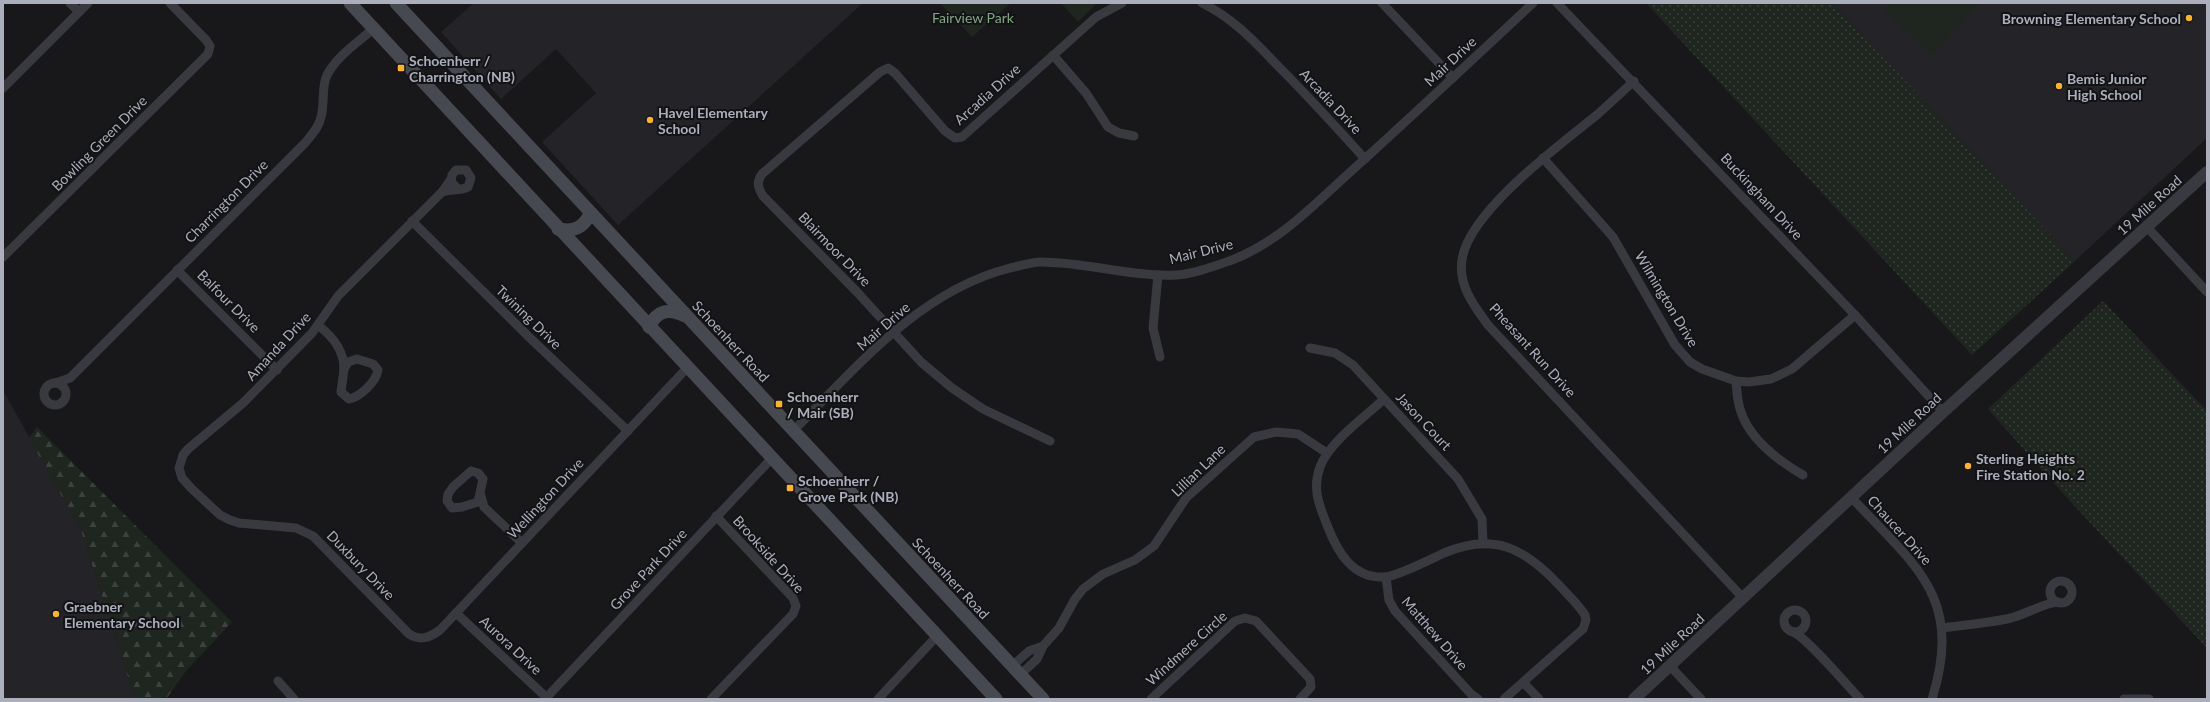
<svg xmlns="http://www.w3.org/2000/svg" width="2210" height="702" font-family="Lato,sans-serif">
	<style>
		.built { fill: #242428 }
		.grass { fill: url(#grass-dots) }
		.forest { fill: url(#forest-firs) }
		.park { fill: #1e261f }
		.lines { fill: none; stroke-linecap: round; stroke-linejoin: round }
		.minor { stroke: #393a40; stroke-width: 9 }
		.tertiary { stroke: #393a40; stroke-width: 12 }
		.secondary { stroke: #474950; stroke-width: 13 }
		.poi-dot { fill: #fab331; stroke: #131316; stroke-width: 1.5 }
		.labels { text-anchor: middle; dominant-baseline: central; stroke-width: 4; stroke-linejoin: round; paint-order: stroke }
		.park-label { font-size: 14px; fill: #80a682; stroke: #131316 }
		.poi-label { font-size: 14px; font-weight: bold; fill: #aaafbb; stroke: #131316; text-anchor: start }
		.street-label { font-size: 14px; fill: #aaafbb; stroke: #131316 }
	</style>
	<defs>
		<pattern id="grass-dots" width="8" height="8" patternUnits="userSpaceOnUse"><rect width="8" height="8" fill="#1e261f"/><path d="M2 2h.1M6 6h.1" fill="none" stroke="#3c433e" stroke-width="1.8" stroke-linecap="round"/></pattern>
		<pattern id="forest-firs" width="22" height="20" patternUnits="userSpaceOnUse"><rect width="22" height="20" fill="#1e261f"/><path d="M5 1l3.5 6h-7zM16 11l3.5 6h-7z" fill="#3c433e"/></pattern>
	</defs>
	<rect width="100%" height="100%" fill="#18181b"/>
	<g class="built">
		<polygon points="474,3 863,3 618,225 542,142 596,93 556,49 501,99 441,32"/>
		<polygon points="1832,3 2207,3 2207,138 2075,261"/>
		<polygon points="3,390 81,530 135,699 3,699"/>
	</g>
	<g class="grass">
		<polygon points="1646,3 1832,3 2075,261 1972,355"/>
		<polygon points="2103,301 2207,411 2207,648 2069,500 1988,409"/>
	</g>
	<polygon class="forest" points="37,427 232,622 186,671 166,699 135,699 81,530 29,438"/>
	<g class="park">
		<polygon points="940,3 1011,3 972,37"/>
		<polygon points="1061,3 1097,3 1078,22"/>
		<polygon points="1891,3 1980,3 1932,55 1884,11"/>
	</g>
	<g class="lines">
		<g class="minor">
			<polyline points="70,3 79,12"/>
			<path d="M1202,3C1233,18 1255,42 1279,67C1309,97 1337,128 1365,159"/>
			<polyline points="1382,3 1453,78"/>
			<polyline points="1557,3 1855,315 1943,412"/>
			<polyline points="1053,55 1086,93 1108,127 1119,133 1134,136"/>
			<path d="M1634,81C1622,92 1610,103 1598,114C1561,144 1468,212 1462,260C1458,285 1474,306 1488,325L1743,598"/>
			<polyline points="3,88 88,3"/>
			<polyline points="1543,158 1613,237 1675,345 1690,362 1702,369 1736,381 1749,382 1771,379 1792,369 1855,315"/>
			<path d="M451,179L442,192L338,296L312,333L243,403L188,449L183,455L179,468L182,478L192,489L220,515L230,520L239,523L296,528L313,536L409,634C420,641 429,638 440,630L687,368"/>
			<path d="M442,192C451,189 460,191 468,187L471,178L466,170H456L452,175L451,182L458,189"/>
			<polyline points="412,221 529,337 628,431"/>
			<polyline points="2147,227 2207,292"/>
			<polyline points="3,257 208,54 210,46 206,40 170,3"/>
			<polyline points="177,270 277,370"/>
			<polyline points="1158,275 1153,328 1160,357"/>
			<path d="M319,326C333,337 344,350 344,369"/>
			<polyline points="1310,348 1335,353 1353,365 1458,479 1482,519 1483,543"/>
			<path d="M357,359L373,364L378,370C376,382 360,397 349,399L341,392L344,369L348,362Z"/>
			<path d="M1736,381C1737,391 1737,402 1741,412C1750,439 1779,461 1803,475"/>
			<circle cx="55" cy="394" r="11"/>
			<path d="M55,383L70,378L305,143C311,135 319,128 321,117C325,103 321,88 327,75C337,56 358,42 373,29"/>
			<path d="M1384,399C1365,417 1329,442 1320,467C1312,488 1319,505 1327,525C1337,551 1352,579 1385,577C1398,576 1431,559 1444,553C1494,532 1524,548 1559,585C1568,595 1578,604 1585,615L1586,620L1583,629L1504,699"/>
			<path d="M793,431C856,368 919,291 1010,268C1020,266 1031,262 1041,262C1086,262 1130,277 1176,275C1194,274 1215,266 1232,260C1277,243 1313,206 1348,174C1410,118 1472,60 1533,3"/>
			<path d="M1050,441L983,409L952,388L921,362L857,292L763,196C758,188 756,182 762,174L880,72L888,68L895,73L945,131L955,138L962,137L1096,17L1122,3"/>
			<polygon points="471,471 478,473 483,479 478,502 462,507 452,508 447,501 448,494 453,487"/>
			<polyline points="481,496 484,507 522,543"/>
			<path d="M1851,497C1915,566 1964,596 1932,699"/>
			<polyline points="1386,577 1389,600 1395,611 1471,694 1478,699"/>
			<circle cx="2061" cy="592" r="11"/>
			<circle cx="1795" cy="621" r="11"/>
			<polyline points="456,613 546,697"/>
			<path d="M1942,628C1965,625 1989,623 2011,618C2026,614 2044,603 2058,602"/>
			<path d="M1793,632C1806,637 1847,685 1860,699"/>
			<polyline points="1012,666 1029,651 1043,646"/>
			<polyline points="1670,666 1701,699"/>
			<polyline points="1020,675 1037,659 1043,646 1059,628 1075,599 1083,589 1103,574 1135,560 1154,546 1186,498 1254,437 1276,432 1298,434 1327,453"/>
			<polyline points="278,681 294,699"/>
			<polyline points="1524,683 1539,699"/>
			<polyline points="545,699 772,458"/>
			<polyline points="711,699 793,614 796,606 793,598 716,516"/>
			<polyline points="878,699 937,636"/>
			<polyline points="1151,699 1235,621 1245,618 1256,621 1310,679 1311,687 1300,699"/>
			<polyline points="2124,699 2149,699"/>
		</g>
		<polyline class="tertiary" points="1634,699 1943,412 2207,172"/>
		<g class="secondary">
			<polyline points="350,3 996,699"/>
			<polyline points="396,3 1043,699"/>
			<path d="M558,229C574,232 583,228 590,214"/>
			<path d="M649,327C657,310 669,308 685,316"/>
		</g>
	</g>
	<g class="poi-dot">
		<circle cx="2189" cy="18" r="4"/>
		<rect x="397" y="64" width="8" height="8" rx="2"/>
		<circle cx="2059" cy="86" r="4"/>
		<circle cx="650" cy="120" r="4"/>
		<rect x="775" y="400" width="8" height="8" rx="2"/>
		<circle cx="1968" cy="466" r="4"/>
		<rect x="786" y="484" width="8" height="8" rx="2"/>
		<circle cx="56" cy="614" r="4"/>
	</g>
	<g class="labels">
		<g class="park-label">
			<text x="973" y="17">Fairview Park</text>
		</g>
		<g class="poi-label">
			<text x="2181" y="18" text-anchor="end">Browning Elementary School</text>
			<text x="409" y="60">Schoenherr /<tspan x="409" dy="16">Charrington (NB)</tspan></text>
			<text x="2067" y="78">Bemis Junior<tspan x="2067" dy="16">High School</tspan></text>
			<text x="658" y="112">Havel Elementary<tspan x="658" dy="16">School</tspan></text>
			<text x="787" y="396">Schoenherr<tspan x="787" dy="16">/ Mair (SB)</tspan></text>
			<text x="1976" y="458">Sterling Heights<tspan x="1976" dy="16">Fire Station No. 2</tspan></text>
			<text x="798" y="480">Schoenherr /<tspan x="798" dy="16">Grove Park (NB)</tspan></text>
			<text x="64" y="606">Graebner<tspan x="64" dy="16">Elementary School</tspan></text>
		</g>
		<g class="street-label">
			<text transform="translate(1450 61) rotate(-43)">Mair Drive</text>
			<text transform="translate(987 94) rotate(-42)">Arcadia Drive</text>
			<text transform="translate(1331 101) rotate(47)">Arcadia Drive</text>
			<text transform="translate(99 143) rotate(-45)">Bowling Green Drive</text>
			<text transform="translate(1762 196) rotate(47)">Buckingham Drive</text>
			<text transform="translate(226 201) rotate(-45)">Charrington Drive</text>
			<text transform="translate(2149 205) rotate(-42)">19 Mile Road</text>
			<text transform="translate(835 249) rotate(46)">Blairmoor Drive</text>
			<text transform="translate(1201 251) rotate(-14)">Mair Drive</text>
			<text transform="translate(1667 299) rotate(59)">Wilmington Drive</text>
			<text transform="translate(229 301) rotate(45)">Balfour Drive</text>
			<text transform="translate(529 317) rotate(44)">Twining Drive</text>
			<text transform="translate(883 326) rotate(-41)">Mair Drive</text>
			<text transform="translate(731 341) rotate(47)">Schoenherr Road</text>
			<text transform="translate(278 346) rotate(-47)">Amanda Drive</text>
			<text transform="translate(1533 350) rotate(48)">Pheasant Run Drive</text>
			<text transform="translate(1424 421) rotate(47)">Jason Court</text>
			<text transform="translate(1909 423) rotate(-43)">19 Mile Road</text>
			<text transform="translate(1198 470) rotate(-44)">Lillian Lane</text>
			<text transform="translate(545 498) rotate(-47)">Wellington Drive</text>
			<text transform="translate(1900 530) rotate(48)">Chaucer Drive</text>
			<text transform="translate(769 554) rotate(48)">Brookside Drive</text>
			<text transform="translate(361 565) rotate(46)">Duxbury Drive</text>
			<text transform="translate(648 569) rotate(-47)">Grove Park Drive</text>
			<text transform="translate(951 578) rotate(47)">Schoenherr Road</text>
			<text transform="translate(1435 633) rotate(49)">Matthew Drive</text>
			<text transform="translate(1672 644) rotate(-43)">19 Mile Road</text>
			<text transform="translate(511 645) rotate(43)">Aurora Drive</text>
			<text transform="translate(1186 648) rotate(-42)">Windmere Circle</text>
		</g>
	</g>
	<rect width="2210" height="702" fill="none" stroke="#aaafbb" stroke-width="8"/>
</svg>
